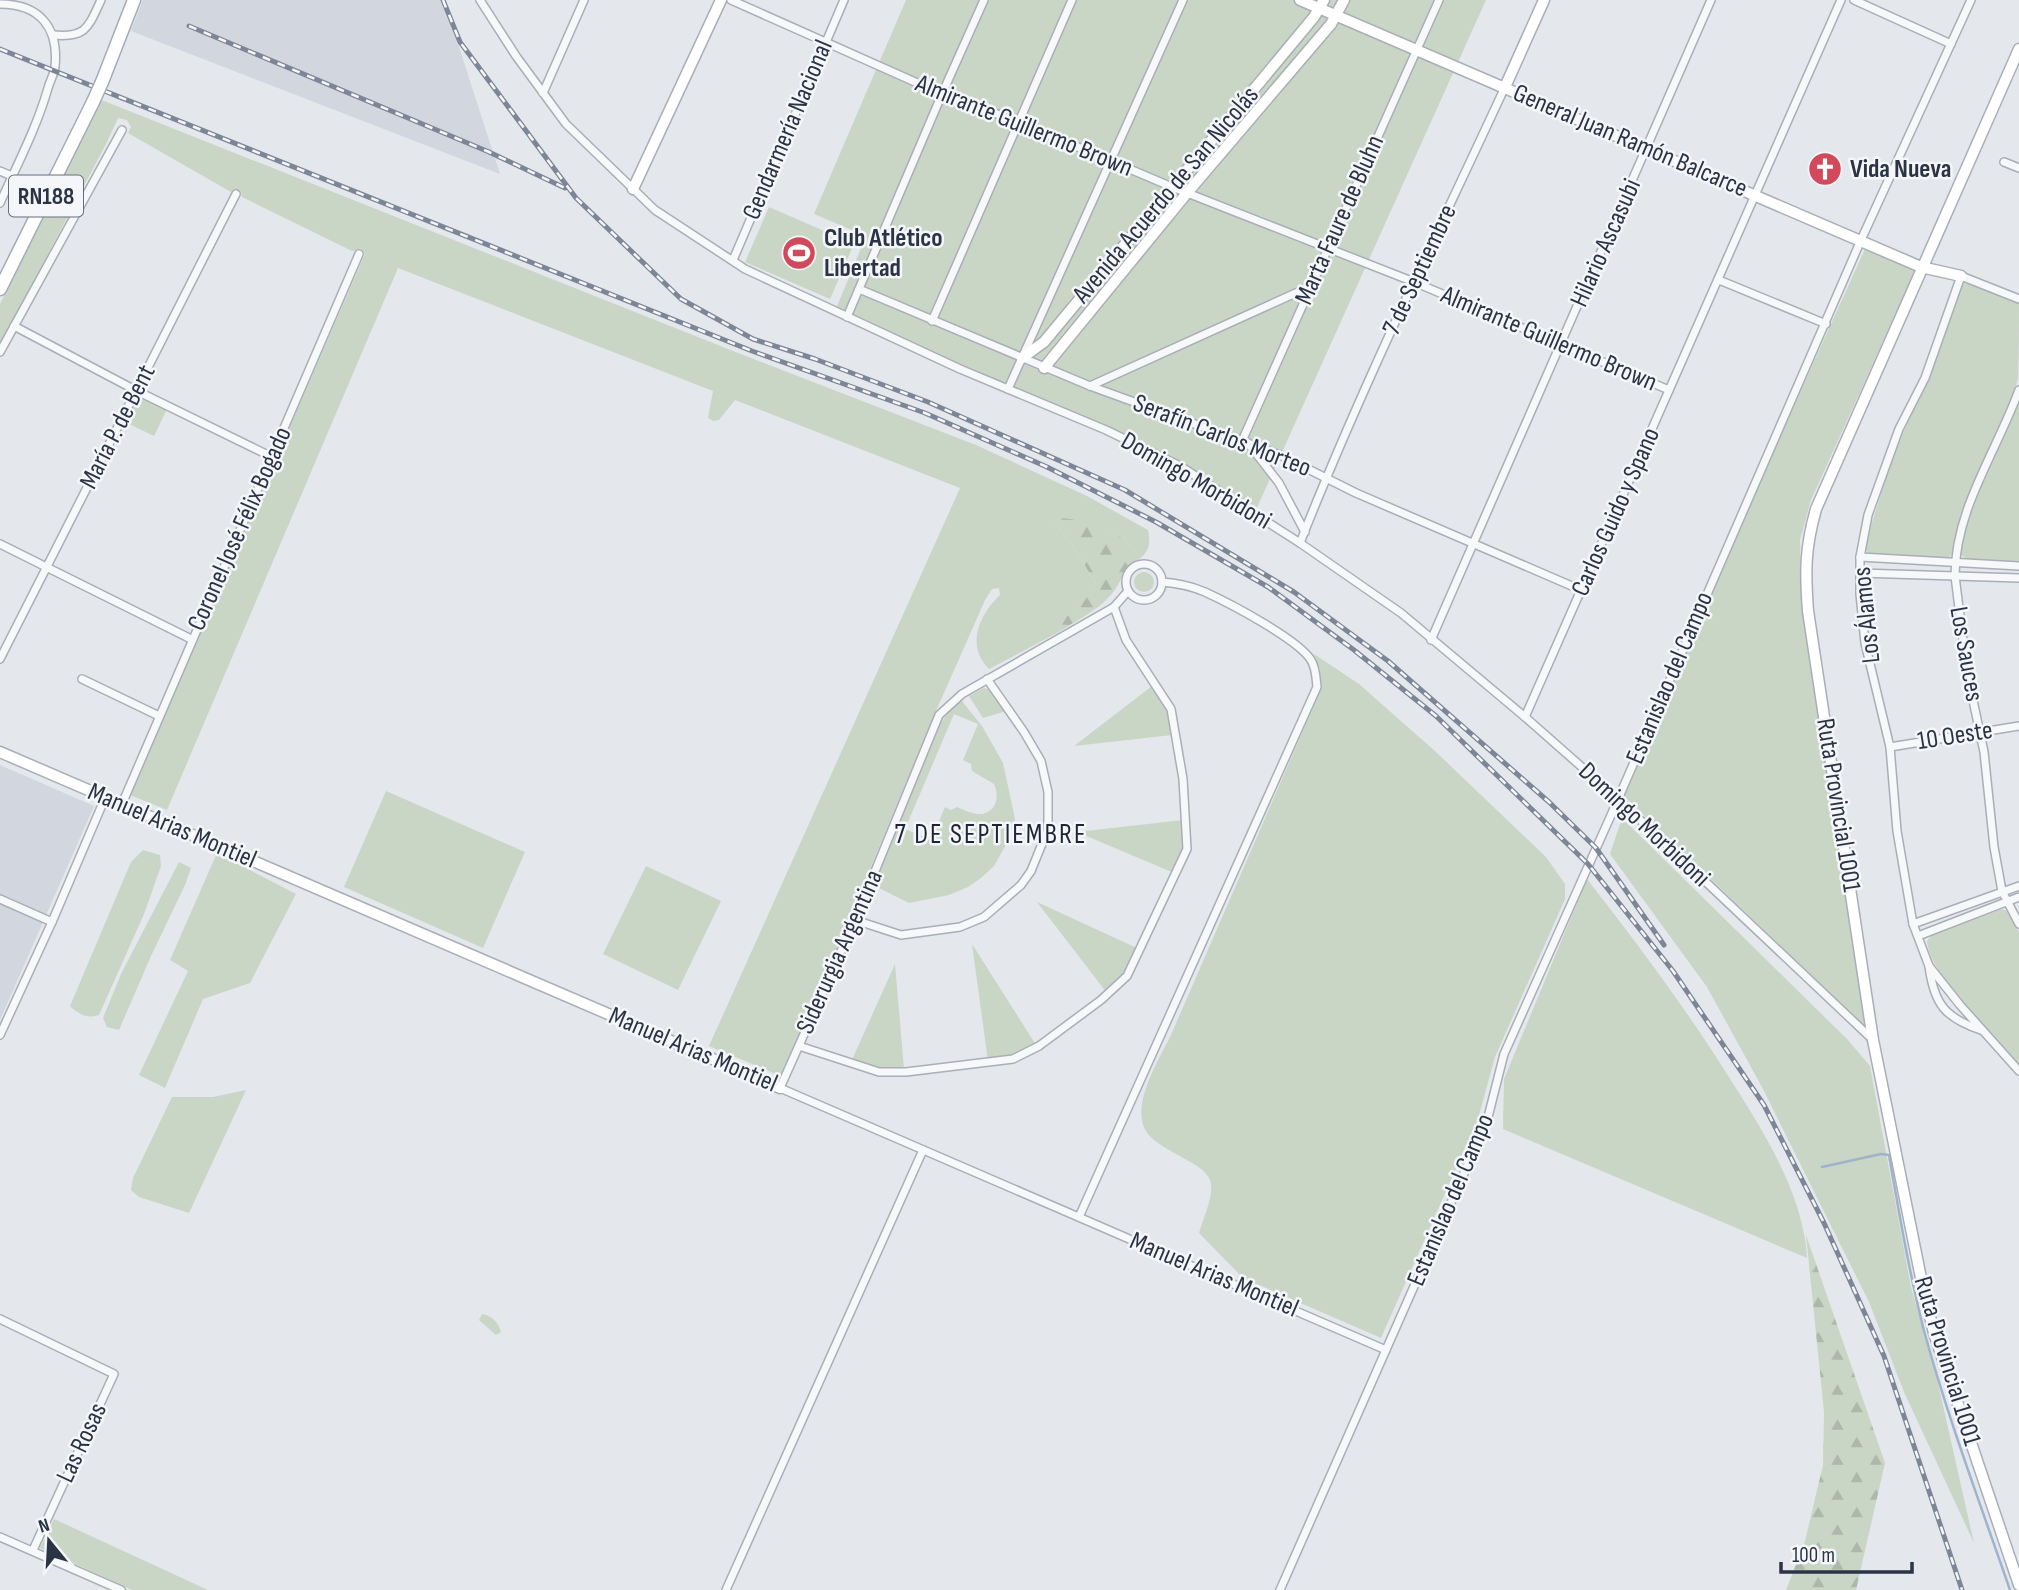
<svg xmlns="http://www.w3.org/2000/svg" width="2019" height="1590" font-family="'Sofia Sans Condensed',sans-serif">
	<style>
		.built { fill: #d2d6de }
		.green { fill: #c9d6c5; fill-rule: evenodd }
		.forest { fill: url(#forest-firs) }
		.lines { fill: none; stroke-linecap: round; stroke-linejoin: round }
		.stream { stroke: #9fb4cc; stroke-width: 2.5 }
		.street-casing { stroke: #a9aeb7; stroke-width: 10 }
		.secondary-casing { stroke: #a9aeb7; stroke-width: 13 }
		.primary-casing { stroke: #a3abb8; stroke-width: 15 }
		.street { stroke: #f7f8fa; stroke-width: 7 }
		.secondary { stroke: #fff; stroke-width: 10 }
		.primary { stroke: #fff; stroke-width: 12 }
		.rail-casing { stroke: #7d8696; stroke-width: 5 }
		.rail { stroke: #f4f6f9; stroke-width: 2.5; stroke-dasharray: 8; stroke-linecap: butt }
		.primary-bridge-casing { stroke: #a3abb8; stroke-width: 15; stroke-linecap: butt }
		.primary-bridge { stroke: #fff; stroke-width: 12 }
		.labels { text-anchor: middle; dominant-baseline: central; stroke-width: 5; stroke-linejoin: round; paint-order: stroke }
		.shield { fill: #f4f6f9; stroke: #676e7b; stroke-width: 2 }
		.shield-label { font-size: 24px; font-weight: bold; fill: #2b3445 }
		.street-label { font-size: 26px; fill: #2b3445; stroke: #f4f6f9 }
		.poi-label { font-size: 26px; font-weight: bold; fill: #2b3445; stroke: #f4f6f9; text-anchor: start }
		.neighbourhood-label { font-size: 28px; letter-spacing: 2px; fill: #1d2536; stroke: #f4f6f9 }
	</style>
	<defs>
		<pattern id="forest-firs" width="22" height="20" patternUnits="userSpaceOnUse" patternTransform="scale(1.75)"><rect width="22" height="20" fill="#c9d6c5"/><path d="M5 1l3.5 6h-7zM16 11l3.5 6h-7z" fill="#adb8ab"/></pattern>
	</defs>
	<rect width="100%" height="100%" fill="#e4e7ec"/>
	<g class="built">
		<polygon points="143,0 440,0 458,44 500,174 131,31"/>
		<polygon points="0,765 94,806 0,1020"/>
	</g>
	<g class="green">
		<polygon points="906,0 1486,0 1255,512 1180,466 835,311 866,236 814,214"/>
		<path d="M99,99L738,353L976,445L1087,496L1148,530C1151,544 1149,554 1136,561V551C1112,523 1086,523 1051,519L1069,540L1095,582L1091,595L1067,616L1057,633L989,669C965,645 980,614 1000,595L999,588L992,589L985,600L936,711L783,1077L709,1046L960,488L735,400L719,420L713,421L708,418L713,391L398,268L167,810L130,795L365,254L361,249L352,251L242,197L241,192L235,190L231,192L128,133L131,127L127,120L118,118L106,144L0,345V304Z"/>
		<polygon points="769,207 854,244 830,299 745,262"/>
		<polygon points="1865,249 1915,271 1811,500 1800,540 1801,588 1868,1030 1623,795 1683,651"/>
		<path d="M1969,281L2019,302C2019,324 2019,356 2018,378C2008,421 1981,460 1966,503C1961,520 1960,546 1948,559L1870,555L1864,548L1892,459L1939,350L1960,286Z"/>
		<polygon points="138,396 167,409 154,436 125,422"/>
		<path d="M2019,402V562L1966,559L1960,553C1966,526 1975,498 1986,473C1997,449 2011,427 2019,402Z"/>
		<circle cx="1144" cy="582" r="10"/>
		<path d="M1314,654L1359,684L1436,752L1546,857L1565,884V899L1495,1057L1478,1119L1381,1338L1243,1278L1199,1233C1203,1218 1215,1195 1210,1180C1206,1170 1194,1164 1185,1159C1175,1153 1162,1147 1153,1139C1123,1115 1159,1060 1171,1035L1322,687L1320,669Z"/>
		<polygon points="1152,686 1169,710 1172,735 1074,746"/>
		<path d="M984,688C995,690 999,700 1004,709L1003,712L983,718L969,696Z"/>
		<path d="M961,700L982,726L1003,763L1015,819L1008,841L994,866L981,878L968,887L949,895L909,903L873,885L941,723L949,711ZM954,714L978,724L963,760L971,764L972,771L994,784C1000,797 996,814 979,814C972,814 964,810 957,807L951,810L945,807L931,840L905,829Z"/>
		<polygon points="386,791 525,852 483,948 344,887"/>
		<polygon points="1622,818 1848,1040 1870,1066 1911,1287 1937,1379 1974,1543 1904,1392 1869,1302 1763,1089 1707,987 1610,854"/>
		<polygon points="1183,820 1183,849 1174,873 1077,832"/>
		<path d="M143,850L160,855L161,866L144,914L99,1015C88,1019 78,1014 70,1006L131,862Z"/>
		<polygon points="217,853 296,894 250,983 203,999 165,1088 139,1075 188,971 170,960"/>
		<polygon points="179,862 191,868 185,885 151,956 119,1030 107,1027 103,1018 121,974"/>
		<polygon points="646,866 721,901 678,990 603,954"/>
		<path d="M1587,879C1637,943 1684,1006 1727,1074C1761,1127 1804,1194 1807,1258L1503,1129L1504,1079Z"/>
		<polygon points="1037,902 1139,949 1126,975 1107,993"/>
		<path d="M2002,909L2007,911L2019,932V1064C1994,1040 1929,974 1927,941L1931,936Z"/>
		<polygon points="972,944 1036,1045 1012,1057 988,1061"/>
		<polygon points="895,964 904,1069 879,1069 851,1062"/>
		<polygon points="246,1090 189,1213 139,1197 131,1190 133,1178 172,1097 213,1097"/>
		<path d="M482,1314C491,1315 499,1323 501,1332L496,1335L479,1320Z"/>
		<polygon points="54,1519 208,1590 132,1590 40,1548"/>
	</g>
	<g class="forest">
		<path d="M1050,518C1083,518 1114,525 1136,551V561C1121,572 1121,585 1109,597C1095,612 1074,622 1057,633L1067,616L1090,595L1095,582L1069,540Z"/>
		<polygon points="1806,1235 1885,1463 1856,1590 1786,1590 1805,1541 1823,1465 1824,1412"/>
	</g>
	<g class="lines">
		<path class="stream" d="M1822,1167L1881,1154L1889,1155C1899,1213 1909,1271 1923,1327C1947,1416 1980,1503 2010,1590"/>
		<g class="street-casing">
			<g id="street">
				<polyline points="480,0 516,56 566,124 655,210 745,269 960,369 1106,430 1180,466 1300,543 1401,613 1525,717 1617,798 1871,1038"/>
				<polyline points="731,0 942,94 1019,122 1172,187 1414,282 1669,390"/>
				<polyline points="1854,0 1951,44"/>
				<path d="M0,4C40,4 59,28 55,67C54,74 50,81 48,88C37,127 17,165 0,203"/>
				<path d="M53,35C86,38 88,28 101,0"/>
				<polyline points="543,93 584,0"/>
				<polyline points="2004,162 2019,168"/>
				<polyline points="0,171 12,176"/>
				<polyline points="733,260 844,0"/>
				<polyline points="1719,280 1826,324"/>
				<polyline points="859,289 1090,386 1280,455 1356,493 1581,590"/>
				<polyline points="2019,299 1961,276 1925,378 1899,429 1868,515 1860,557 1860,594 1865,643 1890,747 1897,831 1913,924 1929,966 1960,1005 2019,1071"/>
				<polyline points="847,317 942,94 984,0"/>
				<polyline points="932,321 1072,0"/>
				<polyline points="14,326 137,391 272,457"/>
				<polyline points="0,352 122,130"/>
				<polyline points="1090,386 1309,287"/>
				<polyline points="1008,389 1183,0"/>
				<path d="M2019,390C1997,451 1955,509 1955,576L1967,672L1984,752L1994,847L2002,891L2019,924"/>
				<polyline points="1242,441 1439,0"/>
				<polyline points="1248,443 1279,483 1305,532"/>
				<path d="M1300,543C1361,388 1435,238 1505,87"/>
				<polyline points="0,544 191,639"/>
				<polyline points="1860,557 2019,566"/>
				<circle cx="1144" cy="582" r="18"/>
				<polyline points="1860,573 2019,578"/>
				<polyline points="1128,591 1114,607 962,694 939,715 855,920 780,1088 1386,1350"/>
				<polyline points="1431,640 1711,0"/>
				<polyline points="0,659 236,194"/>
				<polyline points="82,679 159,716"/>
				<polyline points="1525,717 1841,0"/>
				<polyline points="1890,747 2019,726"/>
				<polyline points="122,804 359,254"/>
				<polyline points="0,899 52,922"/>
				<polyline points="855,920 901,935 960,927 984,917 1021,885 1031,871 1048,829 1048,792 1041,761 1024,732 987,679"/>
				<polyline points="1913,924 2019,886"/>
				<polyline points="1918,936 2019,897"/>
				<path d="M1929,966C1934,1004 1945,1018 1981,1030"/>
				<polyline points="0,1035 52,922 105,798"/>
				<polyline points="799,1046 879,1072 906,1072 1013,1059 1039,1046 1101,1000 1127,976 1187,849 1183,779 1171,709 1126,640 1114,607"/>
				<path d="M1079,1217L1317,687C1316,678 1316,668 1311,660C1298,639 1229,603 1205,592C1191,586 1177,583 1162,582"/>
				<polyline points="0,1319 114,1374 33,1550"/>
				<polyline points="0,1537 121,1590"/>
				<polyline points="726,1590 923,1150"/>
				<polyline points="1280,1590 1487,1121 1504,1054 1612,813 1861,240 1971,0"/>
			</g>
		</g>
		<g class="secondary-casing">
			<g id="secondary">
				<polyline points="1300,0 1921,267 1961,276"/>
				<path d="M2019,49L1816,509C1805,548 1805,571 1808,611L1873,1040L1923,1288L1934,1333L2019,1585"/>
				<polyline points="1505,87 1544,0"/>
				<polyline points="633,189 721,0"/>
				<polyline points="1022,358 1044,342 1314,17 1324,0"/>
				<polyline points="1044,368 1187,193 1331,24 1344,0"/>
				<polyline points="0,752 780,1088"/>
			</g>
		</g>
		<g class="primary-casing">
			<g id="primary">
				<polyline points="102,82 134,0"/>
				<polyline points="0,289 93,102"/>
			</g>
		</g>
		<use href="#street" class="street"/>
		<use href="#secondary" class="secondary"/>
		<use href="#primary" class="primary"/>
		<g class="rail-casing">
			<g id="rail">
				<polyline points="443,0 460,42 576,198 681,299 753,339 815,359 928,402 1125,490 1294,592 1388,661 1549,802 1596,848 1664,945"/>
				<polyline points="189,26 489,152 565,188"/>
				<polyline points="0,49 752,351 925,413 1047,467 1156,522 1268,587 1354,650 1436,716 1588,864 1673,971 1764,1105 1824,1223 1884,1356 1962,1590"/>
			</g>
		</g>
		<use href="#rail" class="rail"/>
		<g class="primary-bridge-casing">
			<polyline id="primary-bridge" points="93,102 102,82"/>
		</g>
		<use href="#primary-bridge" class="primary-bridge"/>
	</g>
	<defs>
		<g id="church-disc" transform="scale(1.75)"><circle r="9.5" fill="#d1495b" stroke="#f4f6f9"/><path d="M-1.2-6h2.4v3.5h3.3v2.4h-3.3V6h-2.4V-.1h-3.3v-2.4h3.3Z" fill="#fff"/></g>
		<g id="stadium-disc" transform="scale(1.75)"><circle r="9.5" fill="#d1495b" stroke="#f4f6f9"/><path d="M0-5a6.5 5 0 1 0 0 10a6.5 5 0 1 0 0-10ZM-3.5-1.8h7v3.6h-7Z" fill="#fff"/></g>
	</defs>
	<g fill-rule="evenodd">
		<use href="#church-disc" x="1825" y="169"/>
		<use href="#stadium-disc" x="799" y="253"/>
	</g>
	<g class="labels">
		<rect class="shield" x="9" y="175.5" width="74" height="41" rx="5"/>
		<g class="shield-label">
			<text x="46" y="196">RN188</text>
		</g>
		<g class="street-label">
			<text transform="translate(1024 126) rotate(22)">Almirante Guillermo Brown</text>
			<text transform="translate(788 130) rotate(-67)">Gendarmería Nacional</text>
			<text transform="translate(1630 141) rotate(23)">General Juan Ramón Balcarce</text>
			<text transform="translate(1166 195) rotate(-50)">Avenida Acuerdo de San Nicolás</text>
			<text transform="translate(1340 220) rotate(-66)">Marta Faure de Bluhn</text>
			<text transform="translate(1606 243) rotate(-66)">Hilario Ascasubi</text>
			<text transform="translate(1420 270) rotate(-65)">7 de Septiembre</text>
			<text transform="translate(1549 339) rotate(23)">Almirante Guillermo Brown</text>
			<text transform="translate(118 427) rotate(-63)">María P. de Bent</text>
			<text transform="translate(1222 436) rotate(21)">Serafín Carlos Morteo</text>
			<text transform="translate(1196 481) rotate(30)">Domingo Morbidoni</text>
			<text transform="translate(1616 512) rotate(-66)">Carlos Guido y Spano</text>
			<text transform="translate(240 529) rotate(-66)">Coronel José Félix Bogado</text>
			<text transform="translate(1867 615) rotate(-96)">Los Álamos</text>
			<text transform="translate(1966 654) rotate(80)">Los Sauces</text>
			<text transform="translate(1670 678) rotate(-67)">Estanislao del Campo</text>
			<text transform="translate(1955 736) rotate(-9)">10 Oeste</text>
			<text transform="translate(1838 805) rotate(81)">Ruta Provincial 1001</text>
			<text transform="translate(1644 825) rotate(43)">Domingo Morbidoni</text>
			<text transform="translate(172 826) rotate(23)">Manuel Arias Montiel</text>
			<text transform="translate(840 952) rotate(-66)">Siderurgia Argentina</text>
			<text transform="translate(693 1050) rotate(23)">Manuel Arias Montiel</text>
			<text transform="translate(1451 1200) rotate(-67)">Estanislao del Campo</text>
			<text transform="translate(1214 1275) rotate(23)">Manuel Arias Montiel</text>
			<text transform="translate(1947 1361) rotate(73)">Ruta Provincial 1001</text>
			<text transform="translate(82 1443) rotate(-65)">Las Rosas</text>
		</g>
		<g class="poi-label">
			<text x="1850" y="169">Vida Nueva</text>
			<text x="824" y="238">Club Atlético<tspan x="824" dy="30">Libertad</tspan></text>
		</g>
		<g class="neighbourhood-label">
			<text x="991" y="834">7 DE SEPTIEMBRE</text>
		</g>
	</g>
	<g transform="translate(49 1541) rotate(342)" stroke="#f4f6f9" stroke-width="5" paint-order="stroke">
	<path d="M0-5L12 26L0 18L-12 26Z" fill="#2b3445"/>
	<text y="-10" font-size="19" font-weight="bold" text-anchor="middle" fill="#2b3445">N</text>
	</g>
	<path d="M1781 1562v10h131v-10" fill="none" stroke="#2b3445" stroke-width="3.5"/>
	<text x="1792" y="1562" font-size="21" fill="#2b3445" stroke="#f4f6f9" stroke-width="5" paint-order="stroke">100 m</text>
</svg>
